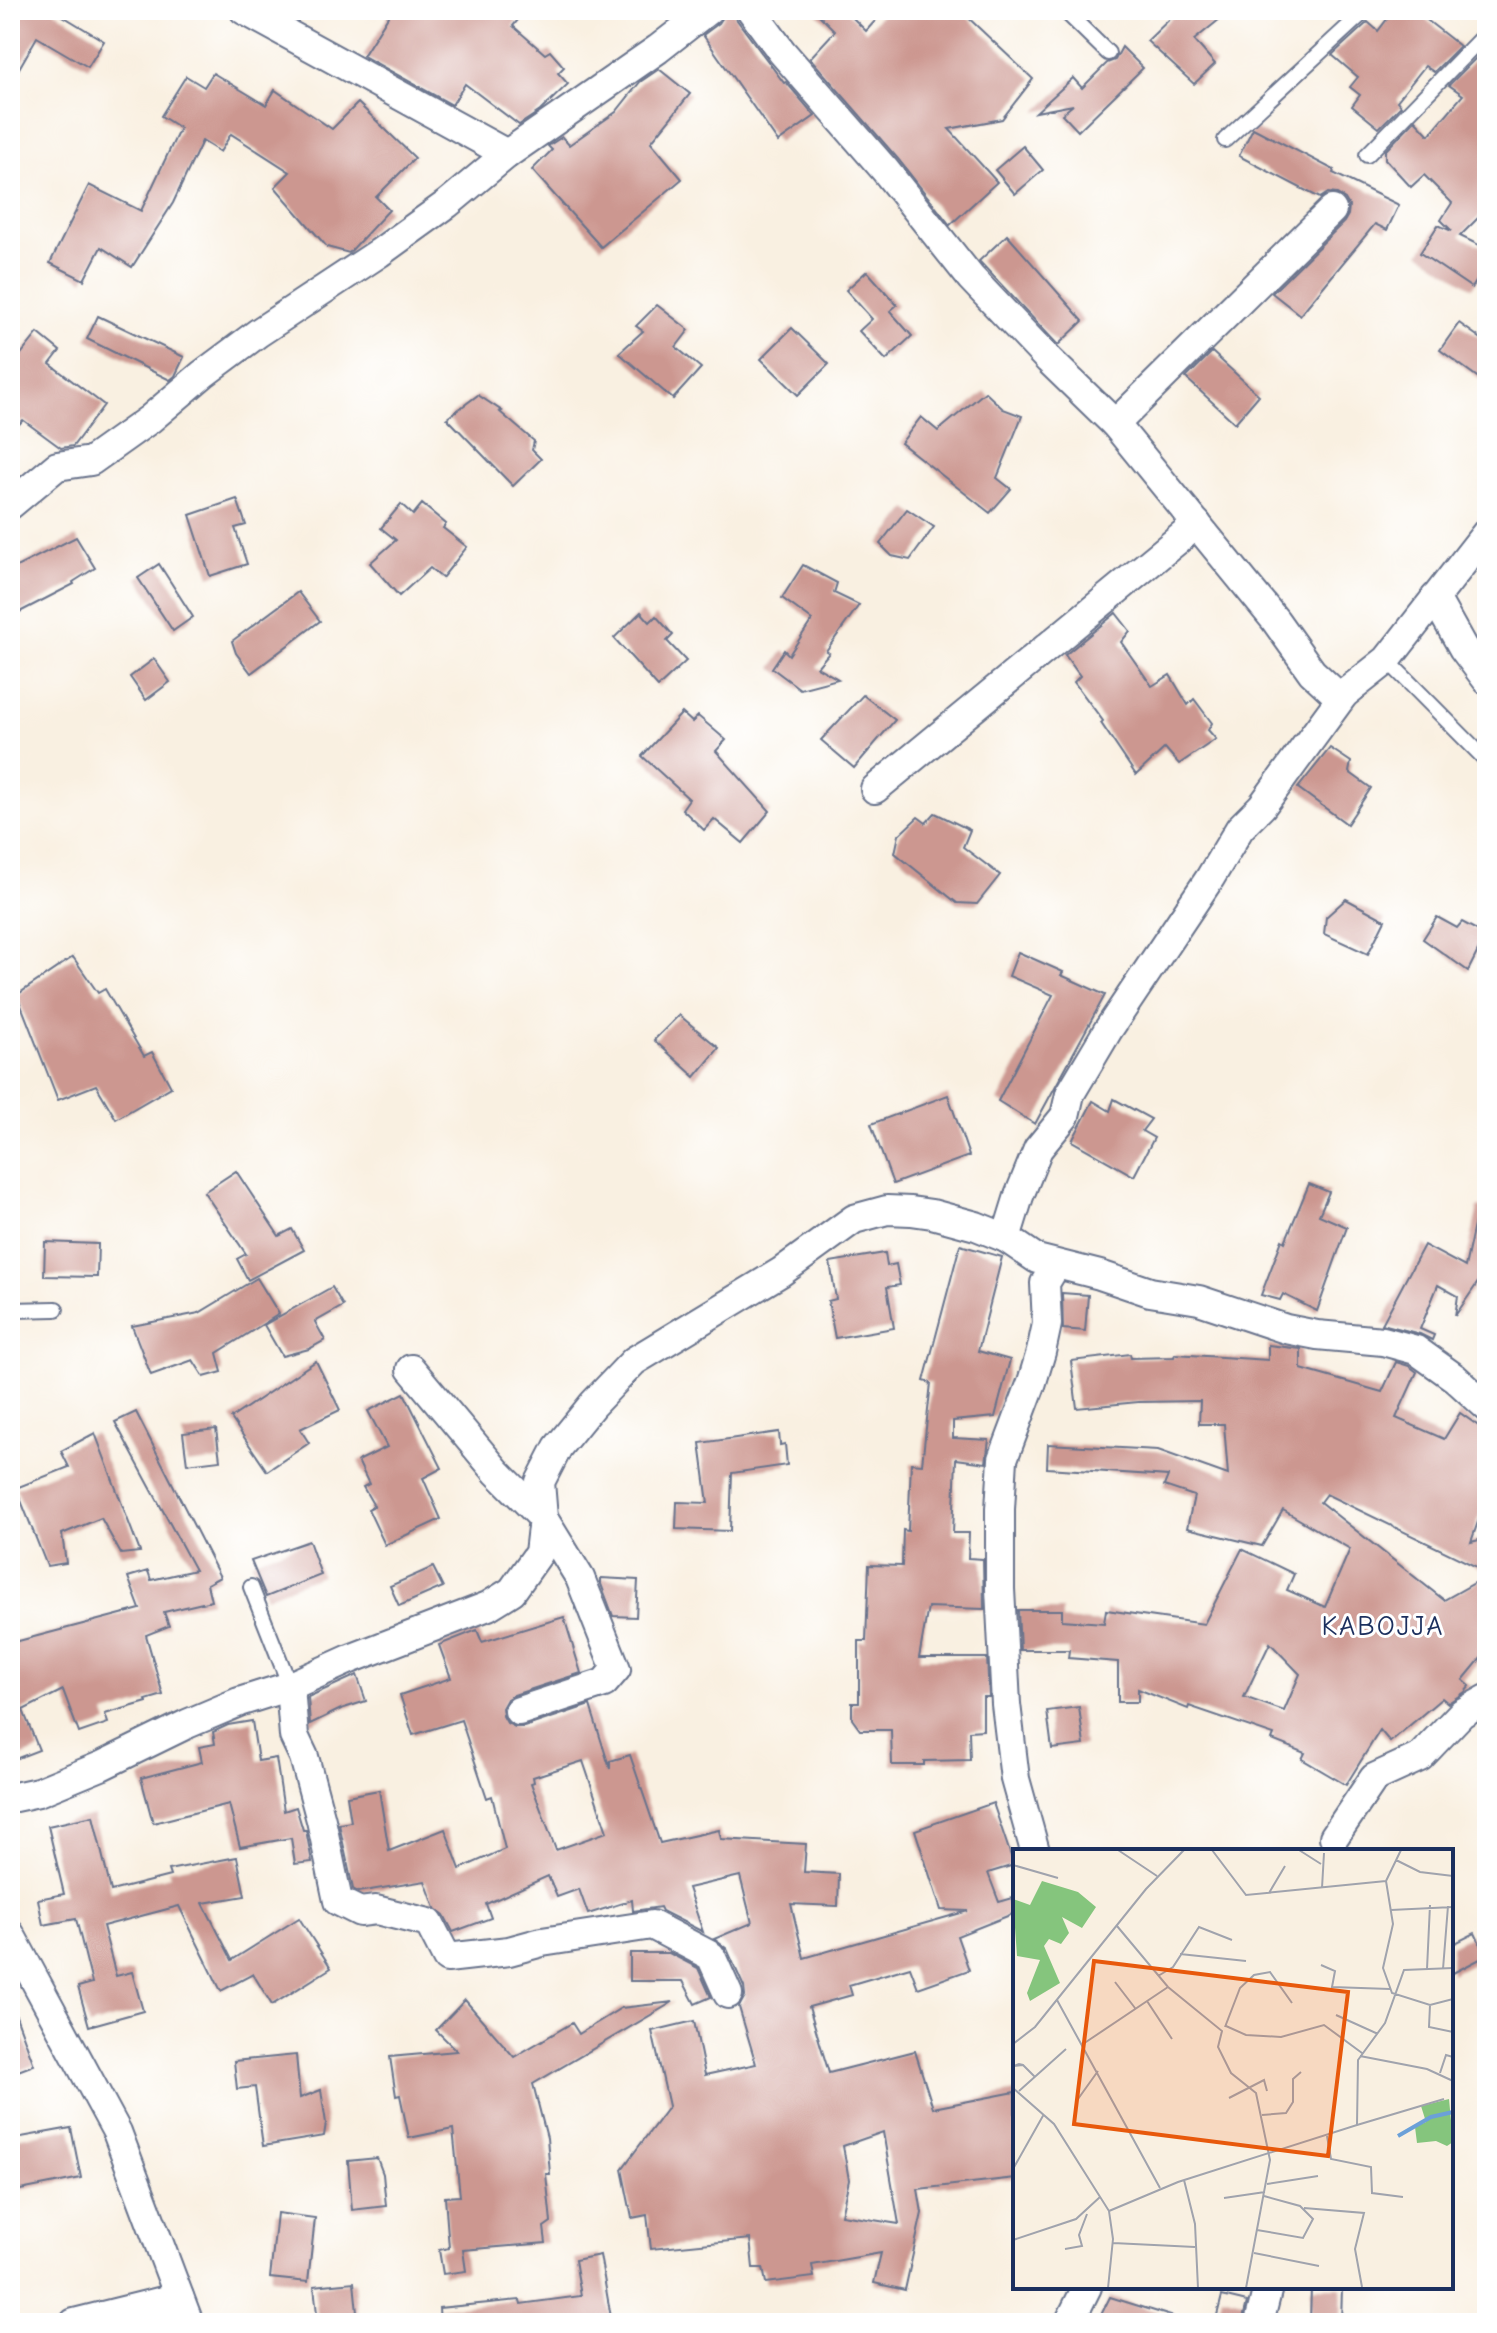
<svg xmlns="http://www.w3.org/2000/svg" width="1497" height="2333" font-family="'Comic Neue',sans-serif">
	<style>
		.building { fill: #cc9790; fill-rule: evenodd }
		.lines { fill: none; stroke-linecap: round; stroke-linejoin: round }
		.service-casing { stroke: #69738c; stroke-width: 18 }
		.minor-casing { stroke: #69738c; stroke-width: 32 }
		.service { stroke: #fff; stroke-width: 14 }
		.minor { stroke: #fff; stroke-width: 28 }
		.labels { text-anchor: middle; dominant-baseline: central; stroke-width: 6; stroke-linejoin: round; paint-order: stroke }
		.quarter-label { font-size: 28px; letter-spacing: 2px; fill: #1b2f5e; stroke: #fff }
		.inset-river { fill: none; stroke: #6ba0d8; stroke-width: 4 }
		.inset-road { fill: none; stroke: #a0a3ad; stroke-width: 2 }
		.view { fill: #e8590c; fill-opacity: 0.15; stroke: #e8590c; stroke-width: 4 }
		.inset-edge { fill: none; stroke: #1b2f5e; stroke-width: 4 }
	</style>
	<rect width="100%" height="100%" fill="#fff"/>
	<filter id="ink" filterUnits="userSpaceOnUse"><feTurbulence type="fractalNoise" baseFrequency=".0125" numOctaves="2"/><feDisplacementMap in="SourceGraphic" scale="16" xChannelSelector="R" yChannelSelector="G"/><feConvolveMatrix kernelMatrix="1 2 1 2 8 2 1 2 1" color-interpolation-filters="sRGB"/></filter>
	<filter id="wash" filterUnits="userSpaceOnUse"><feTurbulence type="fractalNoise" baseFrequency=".006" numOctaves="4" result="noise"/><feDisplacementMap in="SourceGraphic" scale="32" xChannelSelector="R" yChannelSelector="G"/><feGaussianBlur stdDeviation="1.8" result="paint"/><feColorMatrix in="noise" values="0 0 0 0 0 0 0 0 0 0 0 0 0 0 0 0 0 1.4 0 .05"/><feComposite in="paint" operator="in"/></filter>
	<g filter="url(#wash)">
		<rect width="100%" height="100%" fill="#f9f0e1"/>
		<g id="blocks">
			<g class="building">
				<polygon points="16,10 53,10 104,41 88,67 37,37 10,84 10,20"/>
				<polygon points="392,10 526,10 513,26 545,54 550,51 564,67 558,73 568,84 540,111 519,125 465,84 452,105 363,56"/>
				<polygon points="725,10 733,10 737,20 784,83 786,82 815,116 778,142 703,35 719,23 723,17"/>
				<polygon points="814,10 845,10 866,31 885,10 960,10 1033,79 1002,119 949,129 997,182 950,225 898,159 810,58 835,31"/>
				<polygon points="1179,10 1231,10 1194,40 1215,64 1194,84 1147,41"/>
				<polygon points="1394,10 1414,10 1460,46 1434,72 1425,66 1397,101 1401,106 1379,128 1352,106 1360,95 1350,87 1358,77 1332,55 1368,22 1378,31"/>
				<polygon points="1122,47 1143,68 1078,131 1062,114 1073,105 1036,112 1073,78 1082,88 1107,63 1115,60"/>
				<polygon points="1476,58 1487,67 1487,209 1460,236 1487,249 1487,264 1472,288 1420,253 1438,225 1452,231 1441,220 1452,203 1424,175 1411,187 1385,159 1385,151 1415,120 1429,135 1463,95 1449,85"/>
				<polygon points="659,69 690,94 651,142 682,179 601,247 532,170 552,150 548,146 562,137 569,145 616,112 640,82"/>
				<polygon points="213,73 266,105 275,90 332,129 358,103 415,158 376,197 389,210 349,253 327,247 275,187 290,172 231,134 220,152 202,141 173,203 132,267 101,247 84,280 50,263 89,185 141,211 180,128 161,116 186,76 204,87"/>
				<polygon points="1253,128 1334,170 1333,173 1399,205 1387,230 1375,224 1300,315 1272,293 1344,222 1348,215 1349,206 1345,199 1337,194 1328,193 1320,198 1239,156"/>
				<polygon points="1023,146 1043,170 1015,194 995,170"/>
				<polygon points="1007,235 1083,321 1058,345 979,261"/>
				<polygon points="867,271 897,305 890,311 912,336 886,360 859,331 872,319 846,290"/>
				<polygon points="657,305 689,330 676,347 701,368 673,399 619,353 643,331 636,326"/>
				<polygon points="98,316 184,357 175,376 170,380 87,339"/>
				<polygon points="1459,323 1487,343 1487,384 1440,350"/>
				<polygon points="792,328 829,364 798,395 761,359"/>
				<polygon points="38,333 60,351 50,364 104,405 73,446 61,448 23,420 10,434 10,368"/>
				<polygon points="1212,352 1259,395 1235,423 1186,378"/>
				<polygon points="985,392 1003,409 1022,416 997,478 1011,489 990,513 901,443 921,417 938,431"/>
				<polygon points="478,395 502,411 500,412 534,441 532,450 541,459 513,486 447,418"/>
				<polygon points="237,499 246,525 235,528 247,564 210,576 190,515"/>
				<polygon points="401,504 413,515 422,504 446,524 443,528 467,547 442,578 430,568 399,596 370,563 396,540 381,528"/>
				<polygon points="907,509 934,527 910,560 892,556 880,544"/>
				<polygon points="76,537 95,568 73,582 74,584 10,617 10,570"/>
				<polygon points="159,564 193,617 173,631 138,578"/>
				<polygon points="803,565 837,583 834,593 859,605 826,651 829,653 817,667 838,679 800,689 772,668 784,650 789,655 812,620 782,598"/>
				<polygon points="298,592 320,621 251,673 236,653 232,641"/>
				<polygon points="641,612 650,622 656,616 673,635 667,641 686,661 658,687 614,638"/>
				<polygon points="1116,613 1130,631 1121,642 1152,686 1170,675 1188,705 1194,699 1212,723 1208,730 1216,739 1179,764 1165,748 1136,775 1101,723 1103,721 1074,682 1080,676 1065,655"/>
				<polygon points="154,659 170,682 146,700 130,677"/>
				<polygon points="863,695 895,720 854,768 821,740"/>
				<polygon points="682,713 692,722 698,716 726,740 716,751 770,811 743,843 714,819 704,830 682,809 689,799 642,756"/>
				<polygon points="1330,748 1351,762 1349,772 1371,788 1347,824 1298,788"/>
				<polygon points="935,813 970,830 963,847 1000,875 977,904 957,903 895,853 899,835 918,817 926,823"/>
				<polygon points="1346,899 1385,920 1368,954 1324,934 1326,917"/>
				<polygon points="1437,917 1457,928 1462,922 1486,935 1468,971 1423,939"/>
				<polygon points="1018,952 1063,972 1061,975 1105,995 1035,1124 998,1101 1053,995 1009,976"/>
				<polygon points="73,957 98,993 105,989 144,1056 152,1052 171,1087 116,1119 96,1085 58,1100 17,995"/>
				<polygon points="679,1015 719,1048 695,1077 654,1040"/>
				<polygon points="948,1095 969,1156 893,1184 871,1124"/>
				<polygon points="1114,1099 1151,1119 1142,1131 1154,1138 1134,1176 1072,1141 1093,1101 1110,1111"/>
				<polygon points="236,1171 279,1236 292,1229 304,1250 248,1280 237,1259 246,1254 204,1192"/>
				<polygon points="1309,1184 1329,1192 1319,1215 1347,1227 1317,1311 1283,1294 1280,1300 1261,1295 1282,1240 1285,1242"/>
				<polygon points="1478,1207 1487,1208 1487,1269 1455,1316 1458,1296 1438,1285 1420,1329 1434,1335 1432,1340 1420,1334 1382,1324 1424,1245 1465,1267"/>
				<polygon points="45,1242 98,1244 97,1277 44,1276"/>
				<polygon points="960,1245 1002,1257 978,1351 1010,1360 995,1417 953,1421 953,1438 989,1440 986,1463 956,1459 953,1533 969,1533 968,1558 983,1559 984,1609 928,1607 919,1658 987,1658 989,1697 983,1697 983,1730 969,1731 970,1760 924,1761 924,1765 892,1765 891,1730 860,1730 852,1719 852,1703 859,1703 859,1641 866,1641 869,1565 902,1566 903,1530 908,1531 911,1463 922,1464 931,1383 924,1381"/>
				<polygon points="885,1253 887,1266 896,1264 900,1285 887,1287 894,1328 835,1338 828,1301 836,1299 830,1262"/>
				<polygon points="257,1278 279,1314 217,1353 222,1372 204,1377 193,1360 151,1375 132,1326 199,1313"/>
				<polygon points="332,1287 343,1306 315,1322 325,1340 309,1349 282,1356 264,1325"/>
				<polygon points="1062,1293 1088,1295 1085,1331 1063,1329"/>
				<path d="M1268,1345L1301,1349V1369L1382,1392L1396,1362L1409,1366L1417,1372L1396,1418L1444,1439L1460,1413L1487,1432V1496L1471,1542L1487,1538V1572L1326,1494L1320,1502L1444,1600L1487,1576V1651L1463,1680L1470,1686L1465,1692L1448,1703L1442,1698L1390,1742L1380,1730L1346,1785L1302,1759L1305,1753L1272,1740L1274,1735L1189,1706L1188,1709L1138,1689V1702H1118V1662L1068,1658L1069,1650H1020L1018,1610H1062V1620L1104,1623L1106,1610L1204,1624L1242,1549L1294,1574L1287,1590L1325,1607L1350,1549L1283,1510L1262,1546L1187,1528L1194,1496L1164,1486L1168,1476L1047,1468L1048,1444L1158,1450L1228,1475L1224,1424H1199L1200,1401L1138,1402L1077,1408L1071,1361L1130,1354L1131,1358L1174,1357L1175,1354L1268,1360ZM1270,1643L1300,1674L1284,1711L1244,1697Z"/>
				<polygon points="316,1361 340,1410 300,1429 309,1443 267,1471 231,1418"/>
				<polygon points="404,1393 442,1468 423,1478 441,1519 385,1545 368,1509 374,1506 363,1487 369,1484 358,1461 387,1447 368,1411"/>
				<polygon points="136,1412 220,1577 207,1584 211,1601 164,1612 169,1626 146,1635 163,1695 146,1700 147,1702 105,1714 108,1723 79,1733 63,1690 23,1710 39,1750 10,1761 10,1681 17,1678 11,1643 140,1609 128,1577 148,1571 151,1580 195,1570 115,1422"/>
				<polygon points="216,1429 220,1460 187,1464 183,1433"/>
				<polygon points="779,1432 780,1445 785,1444 787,1465 732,1473 730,1531 676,1529 677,1502 708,1503 700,1443"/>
				<polygon points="95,1433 140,1552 121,1554 101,1518 62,1534 66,1563 47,1566 16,1488 69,1467 61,1451"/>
				<polygon points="309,1541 321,1575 266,1597 251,1561"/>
				<polygon points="433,1567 443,1587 399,1606 390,1586"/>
				<polygon points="601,1578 638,1580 636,1617 613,1616 601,1584"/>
				<path d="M564,1617L581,1673L514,1695L507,1699L502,1708L503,1716L507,1723L515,1727H524L590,1705L610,1769V1761L630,1755L660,1843L719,1830L721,1839L806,1844L804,1872L839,1874L838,1906L791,1904L804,1958L968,1911L941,1910L915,1830L993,1803L1014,1865L988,1873L999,1902L1013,1898L1015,1913L957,1936L969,1970L918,1988L910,1967L849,1985L852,1995L809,2007L829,2073L915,2051L933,2108L1015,2092V2178L918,2189L922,2213L905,2290L874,2283L881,2253L812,2265L814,2277L766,2283L763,2268H753L750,2239L651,2249L647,2215L632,2218L622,2169L669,2106L652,2031L694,2021L705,2075L756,2064L739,2007L745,1996L744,1987L727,1949L714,1939L752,1923L740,1876L688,1888L703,1932L662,1911L660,1907L633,1911L632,1900L588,1914L579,1889L557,1897L548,1876L486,1904L491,1918L453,1932L444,1915L435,1908L425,1881L358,1892L353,1889L339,1824L351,1822L347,1796L379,1790L389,1851L445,1829L460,1869L505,1849L492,1796L487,1798L461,1720L413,1735L400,1695L451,1678L439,1645L477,1630L482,1642ZM583,1761L607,1832L556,1850L531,1783L534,1782L533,1777ZM883,2132L899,2224L841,2215L849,2180L843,2146Z"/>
				<polygon points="357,1675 366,1701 341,1709 310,1724 308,1697"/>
				<polygon points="1079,1707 1084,1745 1052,1749 1047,1711"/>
				<polygon points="252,1721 258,1761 276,1758 284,1811 296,1807 303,1830 306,1830 312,1862 295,1864 291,1838 240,1847 229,1804 153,1823 141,1778 202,1762 199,1747 215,1744 213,1732 228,1725"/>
				<polygon points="93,1816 111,1891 170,1876 168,1870 237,1857 245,1896 203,1903 232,1960 299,1918 331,1968 272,2005 253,1974 221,1991 179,1906 103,1926 116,1976 132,1972 143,2011 89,2026 78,1987 92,1983 76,1919 43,1925 38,1899 64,1894 48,1826"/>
				<polygon points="1475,1933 1486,1956 1451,1974 1451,1945"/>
				<polygon points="630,1953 669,1953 698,1968 711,1997 695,2004 683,1981 630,1981"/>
				<polygon points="465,2000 514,2057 572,2023 579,2034 621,2008 673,2002 533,2084 547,2138 550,2174 546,2174 551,2222 544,2227 546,2243 463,2250 466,2271 443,2274 439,2250 449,2248 445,2197 460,2196 453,2129 409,2138 400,2095 396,2096 390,2057 457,2051 436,2030"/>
				<polygon points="12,2005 34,2065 10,2074 10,2006"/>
				<polygon points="296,2055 300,2098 321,2090 326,2123 324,2136 263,2146 255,2087 237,2089 234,2061"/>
				<polygon points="71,2128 81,2178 10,2192 10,2139"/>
				<polygon points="377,2158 383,2174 386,2206 352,2210 348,2161"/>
				<polygon points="277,2213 315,2218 308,2282 270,2278"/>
				<polygon points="600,2255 612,2323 440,2323 439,2308 520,2300 521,2304 581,2296 575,2260"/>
				<polygon points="354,2282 358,2323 318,2323 314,2286"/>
				<polygon points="1311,2287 1342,2287 1341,2323 1310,2323"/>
				<polygon points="1222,2296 1247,2302 1242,2323 1215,2323"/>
				<polygon points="1110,2297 1177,2318 1176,2323 1097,2323"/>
			</g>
		</g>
	</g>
	<g filter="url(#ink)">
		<use href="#blocks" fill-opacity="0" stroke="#69738c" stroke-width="2"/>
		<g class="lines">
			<g class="service-casing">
				<g id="service">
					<polyline points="1064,10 1108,53"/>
					<polyline points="1225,140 1366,10"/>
					<polyline points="1367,155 1487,32"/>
					<polyline points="1387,660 1487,761"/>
					<polyline points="10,1310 56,1309"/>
					<polyline points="251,1587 290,1686"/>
				</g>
			</g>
			<g class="minor-casing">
				<g id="minor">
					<polyline points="244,10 507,154"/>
					<polyline points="751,10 782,52 885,170 971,278 1049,360 1115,424 1275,620 1312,672 1337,695 1344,694"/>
					<polyline points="1115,424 1332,210"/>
					<polyline points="10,505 57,466 91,461 150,419 203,374 258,333 379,253 447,204 507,154 658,49 708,10"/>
					<polyline points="1435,598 1463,648 1487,680"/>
					<polyline points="875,789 1197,524"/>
					<polyline points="1006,1238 1037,1259 1100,1275 1150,1292 1199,1300 1286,1329 1317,1335 1383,1341 1416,1350 1455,1378 1487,1407"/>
					<polyline points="411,1369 497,1472 543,1518 580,1578 616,1669 604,1683 519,1711"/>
					<polyline points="290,1686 294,1736 304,1757 321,1820 338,1901 360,1912 376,1910 429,1923 447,1958 509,1951 542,1942 652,1925 711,1956 728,1994"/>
					<polyline points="10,1798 38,1792 101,1766 187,1724 239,1702 290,1686 350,1659 488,1606 512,1591 539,1553 543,1518 540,1482 558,1447 593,1404 634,1361 781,1272 854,1219 887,1210 911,1211 932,1214 976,1226 1006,1238 1019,1196 1038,1149 1065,1116 1070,1094 1108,1030 1210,878 1240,828 1262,806 1344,694 1387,660 1487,532"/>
					<polyline points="1334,1837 1374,1778 1420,1757 1462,1713 1487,1699"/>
					<polyline points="1035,1851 1015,1779 1006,1704 1000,1589 1000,1509 1003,1459 1032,1382 1041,1352 1047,1324 1045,1283 1056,1265"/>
					<polyline points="10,1934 117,2132 189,2323"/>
					<polyline points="74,2323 179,2297"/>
					<polyline points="1069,2323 1087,2287"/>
					<polyline points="1259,2323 1268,2287"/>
				</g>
			</g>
			<use href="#service" class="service"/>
			<use href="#minor" class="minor"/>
		</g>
	</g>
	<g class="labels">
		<g class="quarter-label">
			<text x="1383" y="1626">KABOJJA</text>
		</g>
	</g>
	<g transform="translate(1013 1849)">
		<rect width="440" height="440" fill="#f9f0e1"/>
		<path d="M29,32L65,43L83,58L69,79L49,68L56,84L48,95L36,90L31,97L47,134L17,152L14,144L27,111L4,107L0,50L17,56ZM436,250L440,293L434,297L423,292L404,294L402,278L413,273L408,257Z" fill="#85c57d"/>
		<path class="inset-river" d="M385,287L418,268L440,263"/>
		<path class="inset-road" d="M105,1L144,27M199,1L233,46L373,32M286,1L308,15M383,11L407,23L440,27M0,16L45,29M373,32L380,75L370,119L379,144L417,156L440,150M373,32L388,1M309,39L311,4M256,44L272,17M378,61L440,58M104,77L155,138L209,182L205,198L218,224L243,244L257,311L233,439M167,105L233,112M308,116L322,122L319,138L377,140M414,120L417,56M430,120L435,57M145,127L160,118L186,78L219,91M102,133L122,159M44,151L147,339M134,152L159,190M417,156L416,178L440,183M323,166L365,185M213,177L233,186L268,188L311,176L349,204M212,178L227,139L241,126L257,123L279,154M0,195L22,178L133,40L171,1M70,195L155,138M347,207L414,220L440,232M10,216L1,217L6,215L10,216L22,228M427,224L433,206L440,208M0,239L41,275L96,362L100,390L95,439M6,242L53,200M216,249L251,231L254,242M65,250L85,222M249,266L273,264L280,253V230L288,223M344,276L431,250M314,287L318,310L358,318L359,344L390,348M0,320L31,265M171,331L182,375L185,439M254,335L305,327M211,349L252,343M291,359L351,364L342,400L349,438M96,362L165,333L344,276L345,211L372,174L391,121L440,119M244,381L290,389L300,370L287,357L251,347M0,391L63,370L87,348M100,394L182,398M52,400L69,397L66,386L74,365M241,404L306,417"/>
		<path class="view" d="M81,112L335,143L315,307L61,275Z"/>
		<rect width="440" height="440" class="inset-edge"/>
	</g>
	<rect width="1497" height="2333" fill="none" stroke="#fff" stroke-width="40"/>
</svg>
